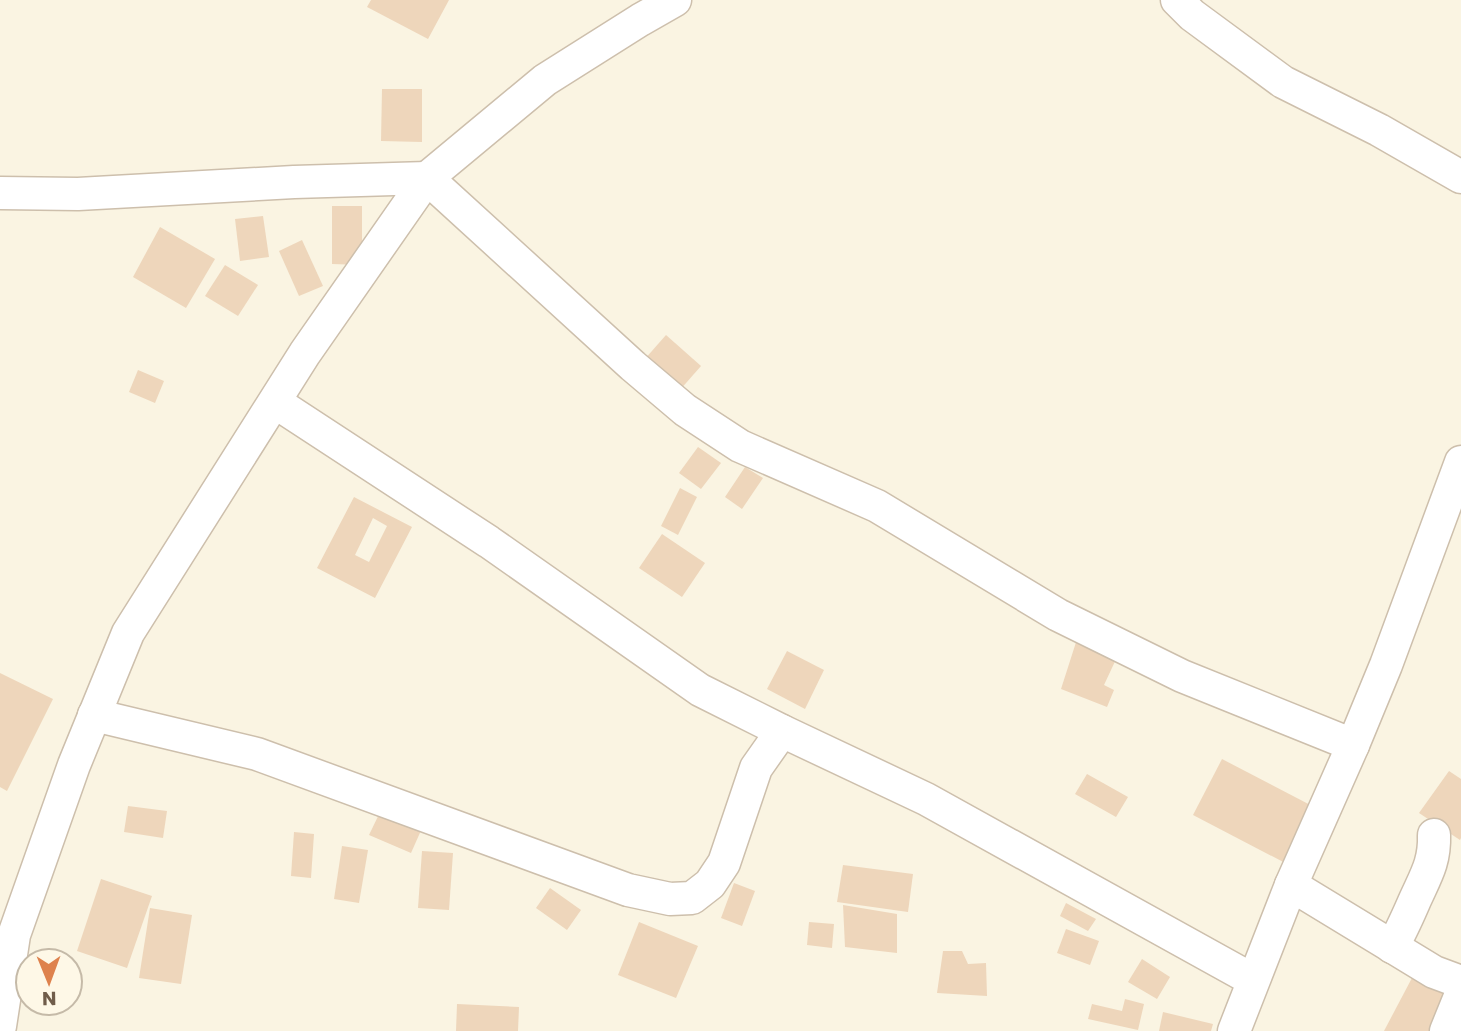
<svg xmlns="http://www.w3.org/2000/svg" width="1461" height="1031" font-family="Poppins,sans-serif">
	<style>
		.building { fill: #eed6bb; fill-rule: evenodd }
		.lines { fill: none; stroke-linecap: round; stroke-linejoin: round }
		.minor-casing { stroke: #cdbfac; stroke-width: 35 }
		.minor { stroke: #fff; stroke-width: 32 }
	</style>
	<rect width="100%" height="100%" fill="#faf4e2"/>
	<g class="building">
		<polygon points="371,0 449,0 428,39 367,7"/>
		<polygon points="382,89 422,89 422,142 381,141"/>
		<polygon points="332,206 362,206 362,265 332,264"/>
		<polygon points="263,216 269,257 240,261 235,219"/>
		<polygon points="160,227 215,259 186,308 133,277"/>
		<polygon points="302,240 323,286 299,296 279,251"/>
		<polygon points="225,265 258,285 238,316 205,296"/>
		<polygon points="666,335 701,366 679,391 644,360"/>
		<polygon points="138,370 164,381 155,403 129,392"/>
		<polygon points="698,447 721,463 701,489 679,473"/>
		<polygon points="745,467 763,478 742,509 725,497"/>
		<polygon points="680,488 697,497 678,535 661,526"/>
		<path d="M354,497L412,527L375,598L317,568ZM373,518L387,526L369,562L355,555Z"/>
		<polygon points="662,534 705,563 682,597 639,568"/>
		<polygon points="1078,636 1118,655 1104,685 1114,690 1107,707 1061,689"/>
		<polygon points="787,651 824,670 805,709 767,689"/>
		<polygon points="0,673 53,699 7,791 0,787"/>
		<polygon points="1222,759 1318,809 1289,865 1193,815"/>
		<polygon points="1449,771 1461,779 1461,838 1460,840 1419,813"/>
		<polygon points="1087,774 1128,797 1116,817 1075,794"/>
		<polygon points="128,806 167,811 163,838 124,832"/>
		<polygon points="382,808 423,826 411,853 369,835"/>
		<polygon points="294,832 314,834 311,878 291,876"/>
		<polygon points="342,846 368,850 359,903 334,899"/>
		<polygon points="422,851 453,853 449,910 418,908"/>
		<polygon points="843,865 913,874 908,912 837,902"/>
		<polygon points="101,879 152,896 127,968 77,951"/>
		<polygon points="734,883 755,891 742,926 721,918"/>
		<polygon points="550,888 581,910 567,930 536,908"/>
		<polygon points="1066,903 1096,919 1088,931 1060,916"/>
		<polygon points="843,905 897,914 897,953 845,947"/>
		<polygon points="150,908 192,915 181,984 139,978"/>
		<polygon points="639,922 698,946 676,998 618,975"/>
		<polygon points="809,922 834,924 832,948 807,945"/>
		<polygon points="1066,929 1099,941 1090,965 1057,953"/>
		<polygon points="943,951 962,951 968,964 986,963 987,996 937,993"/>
		<polygon points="1142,959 1170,977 1157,999 1128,982"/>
		<polygon points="1413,976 1448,994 1433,1031 1384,1031"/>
		<polygon points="1125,999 1144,1004 1138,1030 1088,1019 1092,1004 1122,1011"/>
		<polygon points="457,1004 519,1007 518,1031 456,1031"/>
		<polygon points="1163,1012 1213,1024 1211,1031 1159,1031"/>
	</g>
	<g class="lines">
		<g class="minor-casing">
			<g id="minor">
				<polyline points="1177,0 1192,15 1283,82 1379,130 1461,177"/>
				<polyline points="0,193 78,194 294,182 427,178 633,366 685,410 740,446 877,506 1058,615 1182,676 1353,745"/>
				<polyline points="275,402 489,542 700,690 782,731 926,799 1253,980"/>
				<polyline points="94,715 257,754 628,890 670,899 692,898 710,884 724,863 756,768 782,731"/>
				<polyline points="1291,885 1434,972 1461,982"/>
				<path d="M1392,947C1401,932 1407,918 1414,902C1425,877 1435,863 1434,835"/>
				<polyline points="0,1026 14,935 74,765 128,633 305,353 427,178 545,80 640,20 675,0"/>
				<polyline points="1234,1031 1291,885 1353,745 1386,665 1461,462"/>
				<polyline points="1446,1031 1461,994"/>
			</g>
		</g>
		<use href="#minor" class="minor"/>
	</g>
	<g transform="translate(49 982) rotate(179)"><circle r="33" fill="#fef8e7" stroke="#c5baa8" stroke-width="2"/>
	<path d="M0-5L12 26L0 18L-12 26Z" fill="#de824d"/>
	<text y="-10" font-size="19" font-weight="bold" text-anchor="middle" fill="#705d4a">N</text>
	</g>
</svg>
